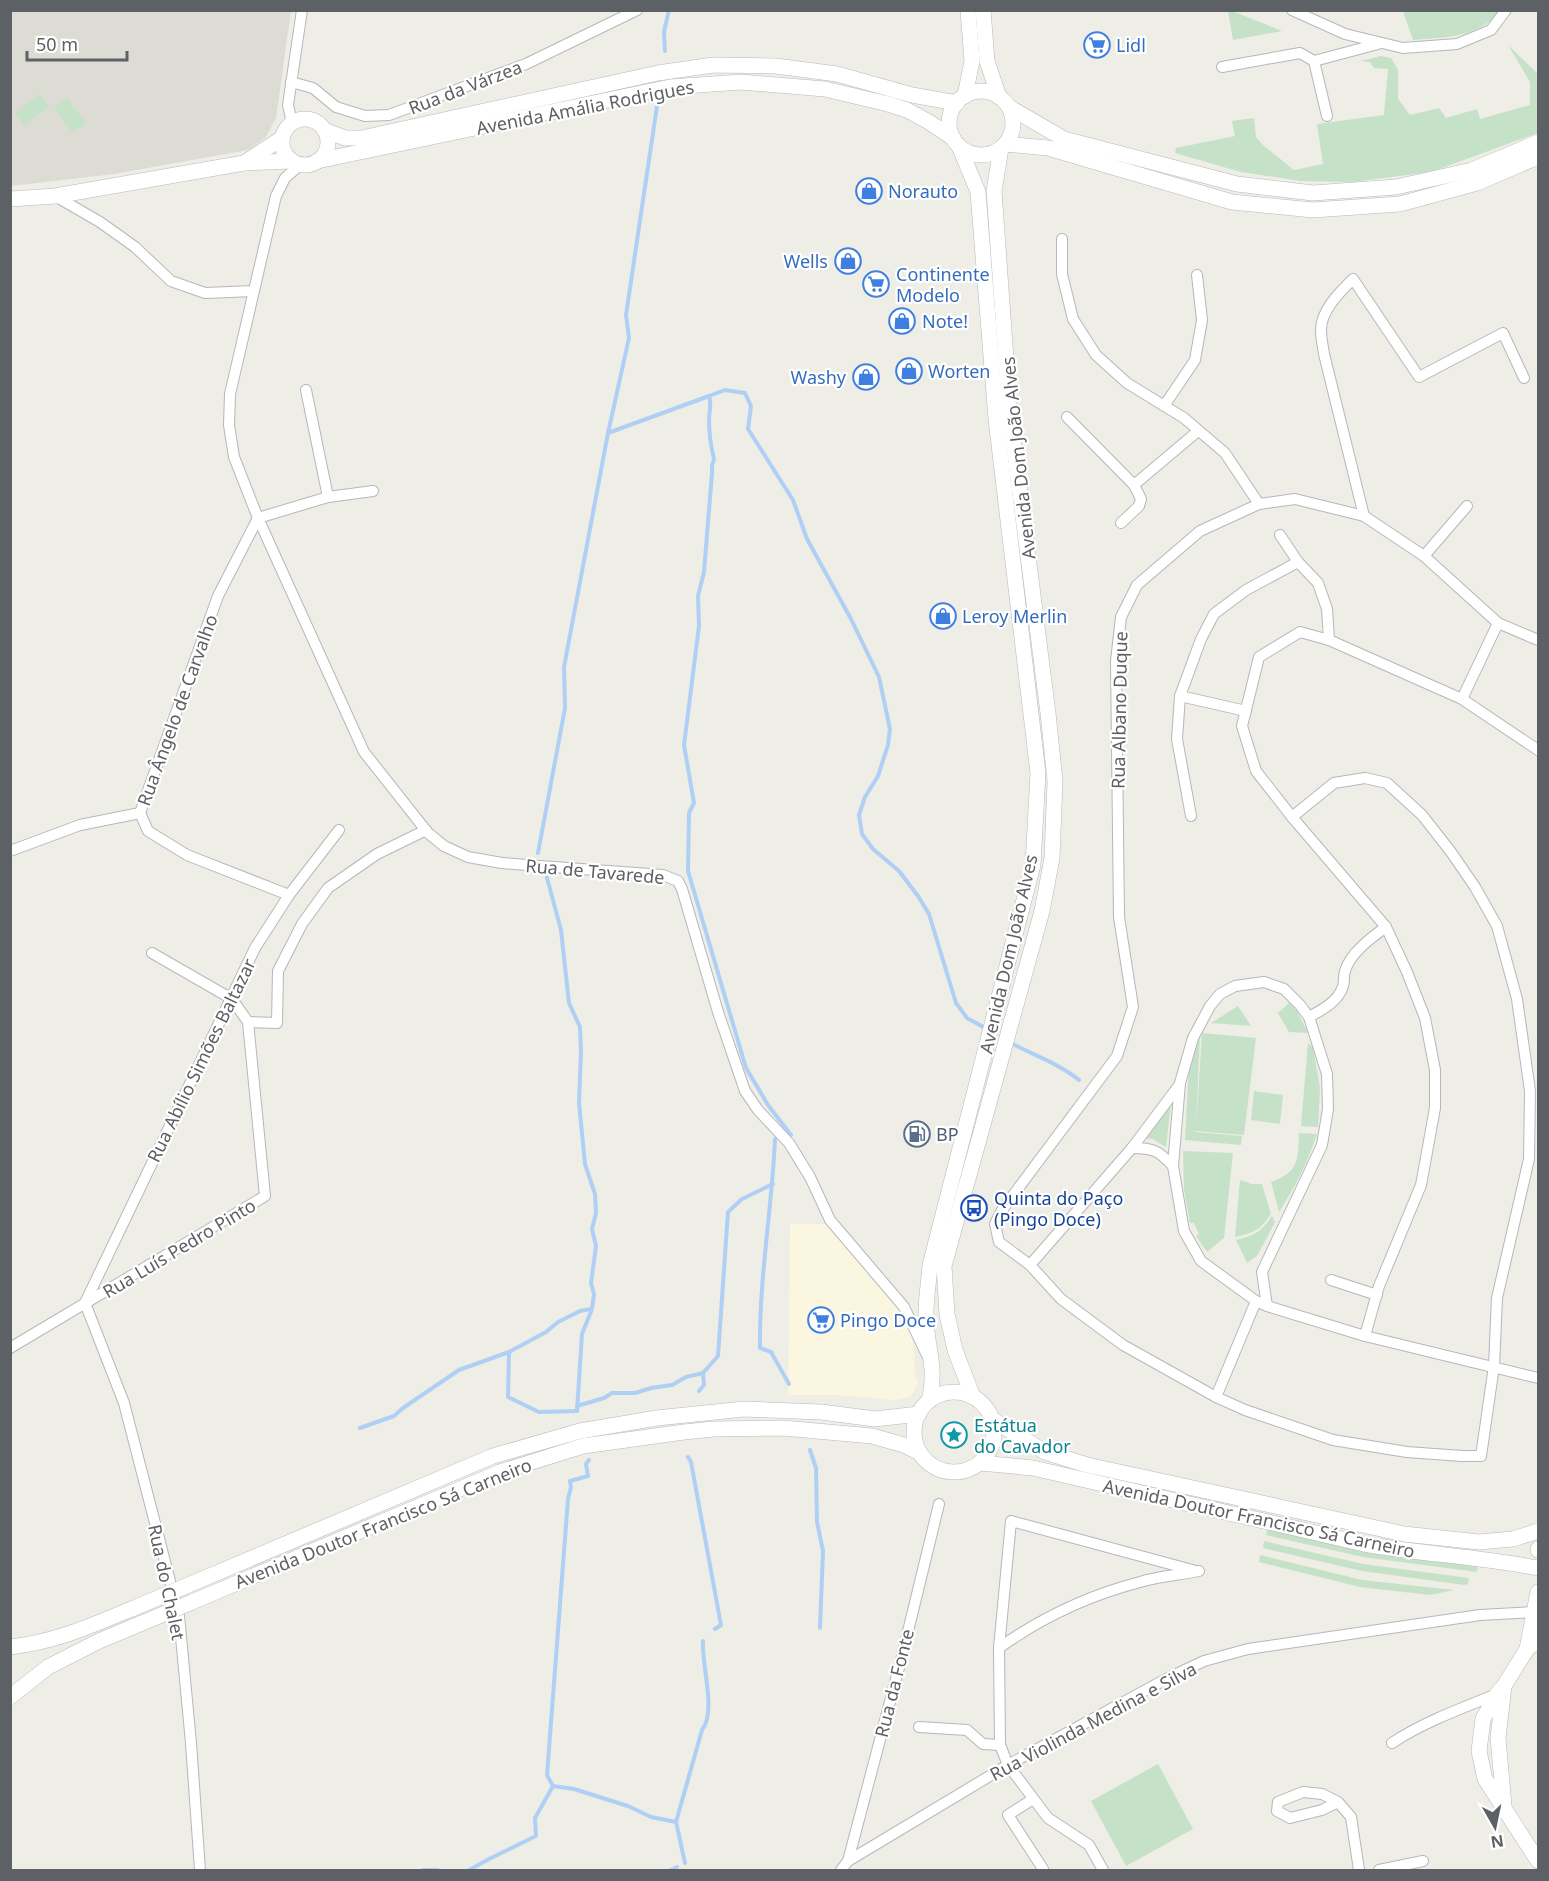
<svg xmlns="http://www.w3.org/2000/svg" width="1549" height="1881" font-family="'Noto Sans',sans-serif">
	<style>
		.commercial { fill: #faf6df }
		.education { fill: #dddcd4 }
		.green { fill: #c5e2c8 }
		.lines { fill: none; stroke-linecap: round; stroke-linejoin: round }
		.stream { stroke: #afd0f4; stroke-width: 4 }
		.street-casing { stroke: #b6b7bb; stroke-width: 12 }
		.secondary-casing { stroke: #b7b9bd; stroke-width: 16 }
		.street { stroke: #fff; stroke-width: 10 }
		.secondary { stroke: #fff; stroke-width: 15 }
		.secondary-bridge-casing { stroke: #b7b9bd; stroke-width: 16; stroke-linecap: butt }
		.secondary-bridge { stroke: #fff; stroke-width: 15 }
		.labels { text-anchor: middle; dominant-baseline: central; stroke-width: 4.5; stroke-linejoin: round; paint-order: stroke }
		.shop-label { font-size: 18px; fill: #366cbe; stroke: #fff; text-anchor: start }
		.street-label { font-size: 18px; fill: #5d6064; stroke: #fff }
		.service-label { font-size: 18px; fill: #4e5e75; stroke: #fff; text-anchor: start }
		.transit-label { font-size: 18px; fill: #164399; stroke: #fff; text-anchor: start }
		.culture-label { font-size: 18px; fill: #0d838f; stroke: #fff; text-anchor: start }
	</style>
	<rect width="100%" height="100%" fill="#eeede6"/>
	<polygon class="commercial" points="790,1224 828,1224 896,1302 911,1334 914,1348 915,1376 918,1382 914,1392 909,1397 895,1400 836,1395 788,1395"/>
	<polygon class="education" points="10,11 291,11 276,118 266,137 248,150 114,174 11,186"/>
	<g class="green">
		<polygon points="1228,11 1232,11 1282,31 1233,40"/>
		<path d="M1403,11H1501C1477,38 1447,37 1413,40Z"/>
		<polygon points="1508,45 1538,74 1538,133 1431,172 1352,182 1301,181 1241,172 1175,153 1176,148 1235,136 1232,121 1254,118 1256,137 1263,145 1294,170 1323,164 1317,124 1384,115 1388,69 1374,68 1370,62 1361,61 1381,56 1391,58 1398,70 1398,99 1410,115 1439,108 1446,118 1477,109 1480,119 1530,105 1530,82"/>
		<polygon points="39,94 49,107 24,126 15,113"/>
		<polygon points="67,98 86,123 73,133 54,108"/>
		<polygon points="1289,1003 1297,1011 1308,1033 1289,1032 1278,1013"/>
		<polygon points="1238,1006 1251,1026 1211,1023"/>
		<polygon points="1202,1033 1256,1038 1244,1135 1195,1131 1195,1132 1242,1136 1241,1145 1185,1140 1189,1067 1200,1035 1196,1129"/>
		<polygon points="1308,1043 1313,1047 1320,1088 1318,1127 1301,1126"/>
		<polygon points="1254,1091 1283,1095 1280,1124 1251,1120"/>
		<polygon points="1171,1104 1166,1147 1153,1139 1143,1138"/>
		<path d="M1299,1133L1317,1134C1308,1162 1295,1187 1279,1212L1271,1182C1299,1172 1298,1160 1299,1133Z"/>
		<polygon points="1183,1151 1233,1153 1224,1238 1207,1252 1196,1236 1199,1234 1194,1223 1190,1223 1184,1189"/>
		<path d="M1240,1180L1252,1184H1262L1271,1214C1260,1230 1254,1233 1235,1237Z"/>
		<path d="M1272,1216L1275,1222L1257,1256L1247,1263L1236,1240C1254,1236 1262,1231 1272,1216Z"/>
		<polygon points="1268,1527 1478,1564 1477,1572 1363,1557 1266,1535"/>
		<polygon points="1264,1541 1363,1564 1469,1578 1468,1584 1464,1585 1362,1571 1263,1548"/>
		<polygon points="1260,1555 1362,1580 1454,1590 1430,1595 1360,1587 1259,1562"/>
		<polygon points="1158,1764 1193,1829 1126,1866 1091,1801"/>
	</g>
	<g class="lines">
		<g class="stream">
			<polyline points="665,51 664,32 669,10"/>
			<polyline points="709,396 725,390 745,393 751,406 748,429 793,500 807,539 851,619 879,677 890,729 888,745 878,776 865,797 859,815 862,834 873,849 899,871 918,896 929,914 956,1003 967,1018 987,1029"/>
			<path d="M608,433L709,396C712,405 709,411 709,420C709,433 711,447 714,459L712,466V473L704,572L698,596L699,626L684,745L694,803L689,813L688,871L746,1068L768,1105L791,1135"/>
			<polyline points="538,853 565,708 564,667 608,433 629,338 626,315 657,106"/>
			<path d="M1009,1042C1033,1055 1058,1063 1079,1080"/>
			<path d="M775,1139C772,1209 759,1278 760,1348L771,1352L789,1384"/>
			<polyline points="509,1352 508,1397 539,1412 577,1411 582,1334 592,1309 594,1294 591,1283 596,1246 592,1229 596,1213 595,1194 585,1164 579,1103 581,1051 580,1027 569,1003 561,930 546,874"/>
			<polyline points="699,1391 704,1385 703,1373"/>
			<polyline points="577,1406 604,1398 612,1393 635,1393 651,1388 672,1385 686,1377 703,1373 718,1356 728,1212 742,1199 773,1184"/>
			<polyline points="360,1428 394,1416 403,1408 459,1370 509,1352 546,1332 558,1322 580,1311 591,1309"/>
			<polyline points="810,1450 816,1468 817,1522 823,1551 820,1628"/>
			<polyline points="688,1457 691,1462 721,1625 715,1629"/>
			<polyline points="589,1460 586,1464 588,1476 570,1481 571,1487 568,1499 547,1775 553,1786 574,1789 628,1806 651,1817 676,1822 685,1863"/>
			<path d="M676,1822L702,1730C717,1712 701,1663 703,1641"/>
			<polyline points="423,1870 438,1870"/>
			<polyline points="469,1870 489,1859 536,1836 535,1818 553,1786"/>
			<polyline points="671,1870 677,1867"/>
		</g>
		<g class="street-casing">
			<g id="street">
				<polyline points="1292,10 1345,34 1403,48 1457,44 1491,30 1506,10"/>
				<polyline points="1314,61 1327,116"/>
				<polyline points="1222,67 1300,53 1314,61 1378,44"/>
				<polyline points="291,82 313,88 336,107 365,116 389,115 526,64 637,10"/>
				<polyline points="292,123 288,105 302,10"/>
				<polyline points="300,165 285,178 276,196 230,394 229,425 234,457 258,518 364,752 428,833 444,846 468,857 502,863 540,866 663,875 678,881 682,889 718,1012 745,1091 758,1110 789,1143 810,1177 830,1220 904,1307 927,1355"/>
				<polyline points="55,196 100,222 135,247 171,281 205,293 254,291"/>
				<polyline points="1062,239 1062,274 1073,319 1096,355 1127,383 1184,418 1225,453 1259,504"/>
				<polyline points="306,390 328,497"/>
				<polyline points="1164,406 1195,360 1202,320 1197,275"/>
				<polyline points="1067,417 1134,485 1198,431"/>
				<path d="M1364,516L1324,354C1323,347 1321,338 1321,330C1321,310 1340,292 1353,279L1419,377L1503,333L1524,378"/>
				<polyline points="258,518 328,497 373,491"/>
				<polyline points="1121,523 1139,506 1141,499 1134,485"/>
				<polyline points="1280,535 1298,562 1318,583 1327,609 1329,640"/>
				<polyline points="1424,556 1467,506"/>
				<polyline points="1180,696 1246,711"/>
				<polyline points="1462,699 1498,623"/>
				<polyline points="140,813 148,831 187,855 289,895"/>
				<polyline points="1191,816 1177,739 1180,696 1201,639 1214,614 1246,590 1298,562"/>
				<polyline points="1292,817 1334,783 1365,778 1387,783 1422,815 1451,852 1475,887 1497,926 1517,999 1530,1091 1529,1159 1497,1298 1494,1366 1481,1456 1462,1456 1407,1452 1333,1440 1245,1410 1216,1397 1123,1345 1061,1299 1030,1265 999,1242 995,1224 1002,1210 1117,1056 1133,1007 1119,917 1116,661 1121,617 1137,585 1200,531 1259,504 1295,499 1364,516 1424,556 1498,623 1538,640"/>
				<polyline points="10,851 80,825 140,813 218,596 258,518"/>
				<path d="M1309,1017C1322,1010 1339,1001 1343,986C1345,981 1343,976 1345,971C1350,953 1372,937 1386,927"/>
				<polyline points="248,1022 277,1023 278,971 302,924 328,888 377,854 426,830"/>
				<path d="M1132,1148C1153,1148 1158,1150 1173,1166"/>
				<polyline points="1030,1265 1132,1148 1180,1084"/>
				<polyline points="1331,1280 1377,1295"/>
				<polyline points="85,1303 124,1403 179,1616 191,1743 200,1870"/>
				<polyline points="85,1303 255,948 289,895 339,830"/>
				<polyline points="1267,1306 1262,1272 1322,1145 1328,1109 1327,1074 1309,1017 1300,1005 1284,989 1264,982 1235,986 1220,994 1210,1006 1193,1038 1180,1083 1173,1166 1184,1231 1201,1261 1256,1301 1267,1306 1365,1336 1538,1378"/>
				<polyline points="1365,1336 1379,1286 1421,1185 1435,1108 1435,1070 1425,1018 1407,972 1386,927 1292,817 1256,771 1242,726 1259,657 1300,632 1329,640 1462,699 1538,750"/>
				<polyline points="10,1348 265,1196 248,1022 232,999 152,953"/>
				<polyline points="1216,1397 1256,1301"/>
				<polyline points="999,1648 1011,1521 1196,1571"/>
				<polyline points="919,1727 967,1730 983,1744 1000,1745"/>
				<path d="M1392,1743C1424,1722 1462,1708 1497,1694"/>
				<polyline points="1033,1799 1008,1815 1043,1869"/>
				<polyline points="1338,1802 1322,1810 1290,1818 1277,1811 1278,1802 1303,1792 1322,1794 1338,1802 1351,1817 1359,1870"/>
				<polyline points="848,1861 901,1660 939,1504"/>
				<polyline points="841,1870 848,1861 1008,1765 1168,1678 1204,1661 1248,1649 1480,1615 1535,1612"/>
				<path d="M1103,1870L1089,1845L1048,1818L1008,1765L1000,1745L999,1648C1041,1618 1090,1595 1140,1582C1159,1576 1180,1575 1199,1571"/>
				<polyline points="1379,1870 1423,1861"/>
			</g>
		</g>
		<g class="secondary-casing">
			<g id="secondary">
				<polyline points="983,10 987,61 999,97"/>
				<circle cx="981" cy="123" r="32"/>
				<polyline points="965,96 972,61 968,10"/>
				<polyline points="1009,107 1064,139 1237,184 1313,193 1396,187 1472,170 1538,142"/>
				<circle cx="305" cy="142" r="23"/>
				<polyline points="324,130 345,138 362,138 658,73 713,65 776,66 837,74 912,95 957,103"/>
				<polyline points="1006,144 1048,148 1232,202 1313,210 1400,204 1477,183 1538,157"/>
				<polyline points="317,161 670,87 741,82 825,89 888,104 907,110 929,122 953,138"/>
				<polyline points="244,163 282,138"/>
				<polyline points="10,199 55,196 244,163 292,161"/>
				<circle cx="954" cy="1432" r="40"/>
				<polyline points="973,1397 955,1350 947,1314 944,1266 1042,911 1052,858 1055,781 1048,713 1010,415 994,191 1001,148"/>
				<path d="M929,1401C938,1366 925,1345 926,1312C926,1297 929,1281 930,1265L1033,865L1038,773L996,419L978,192L959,146"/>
				<polyline points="993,1420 1045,1452 1087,1465 1404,1534 1479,1542 1513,1539 1538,1531"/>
				<path d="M980,1463L1033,1468L1364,1544C1422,1554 1481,1557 1538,1568"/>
				<polyline points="1538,1549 1538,1550"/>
				<polyline points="186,1586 493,1456 580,1431 657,1418 744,1409 821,1412 875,1419 919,1414"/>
				<polyline points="192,1602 500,1472 583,1446 684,1432 713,1429 783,1428 872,1436 904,1445 920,1453"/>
				<polyline points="1538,1640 1527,1649 1504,1686 1497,1694 1483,1719 1479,1751 1485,1779 1538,1861"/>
				<path d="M10,1647C57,1642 92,1625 134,1608"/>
				<polyline points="1527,1649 1538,1592"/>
				<polyline points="10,1697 48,1667 99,1641 142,1623"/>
				<polyline points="1504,1806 1498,1738 1504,1686"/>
			</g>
		</g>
		<use href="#street" class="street"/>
		<use href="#secondary" class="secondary"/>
		<g class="secondary-bridge-casing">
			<g id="secondary-bridge">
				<polyline points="134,1608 186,1586"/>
				<polyline points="142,1623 192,1602"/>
			</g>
		</g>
		<use href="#secondary-bridge" class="secondary-bridge"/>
	</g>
	<defs>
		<g id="supermarket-ring" transform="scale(1.35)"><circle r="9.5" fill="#fff" stroke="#3f7fe0" stroke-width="1.5"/><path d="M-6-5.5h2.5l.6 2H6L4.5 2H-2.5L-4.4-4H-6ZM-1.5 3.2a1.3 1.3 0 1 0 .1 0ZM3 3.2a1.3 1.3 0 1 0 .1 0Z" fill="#3f7fe0"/></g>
		<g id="shop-ring" transform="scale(1.35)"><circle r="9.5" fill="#fff" stroke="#3f7fe0" stroke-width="1.5"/><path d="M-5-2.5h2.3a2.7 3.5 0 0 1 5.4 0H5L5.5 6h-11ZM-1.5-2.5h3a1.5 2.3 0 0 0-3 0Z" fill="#3f7fe0"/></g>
		<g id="fuel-ring" transform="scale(1.35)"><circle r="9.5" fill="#fff" stroke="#5c6f8a" stroke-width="1.5"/><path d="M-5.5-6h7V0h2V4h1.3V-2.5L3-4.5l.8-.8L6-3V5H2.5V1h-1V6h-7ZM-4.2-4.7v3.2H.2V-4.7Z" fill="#5c6f8a"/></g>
		<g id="bus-ring" transform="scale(1.35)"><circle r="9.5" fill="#fff" stroke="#1a4fb4" stroke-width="1.5"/><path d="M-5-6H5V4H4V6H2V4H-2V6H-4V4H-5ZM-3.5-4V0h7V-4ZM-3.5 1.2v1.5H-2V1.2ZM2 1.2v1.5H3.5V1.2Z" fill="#1a4fb4"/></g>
		<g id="sight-ring" transform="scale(1.35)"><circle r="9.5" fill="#fff" stroke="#0f9aa8" stroke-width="1.5"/><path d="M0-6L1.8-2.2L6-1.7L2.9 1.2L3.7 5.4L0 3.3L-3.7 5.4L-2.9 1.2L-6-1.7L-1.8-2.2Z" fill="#0f9aa8"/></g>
	</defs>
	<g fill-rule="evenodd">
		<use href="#supermarket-ring" x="1097" y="45"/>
		<use href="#shop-ring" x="869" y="191"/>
		<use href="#shop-ring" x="848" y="261"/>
		<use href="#supermarket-ring" x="876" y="284"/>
		<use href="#shop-ring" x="902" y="321"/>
		<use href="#shop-ring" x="909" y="371"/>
		<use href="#shop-ring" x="866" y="377"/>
		<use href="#shop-ring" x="943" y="616"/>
		<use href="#fuel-ring" x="917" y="1134"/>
		<use href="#bus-ring" x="974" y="1208"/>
		<use href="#supermarket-ring" x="821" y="1320"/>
		<use href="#sight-ring" x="954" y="1435"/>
	</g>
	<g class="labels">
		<g class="shop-label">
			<text x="1116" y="45">Lidl</text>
			<text x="888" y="191">Norauto</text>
			<text x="828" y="261" text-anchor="end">Wells</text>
			<text x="896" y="274">Continente<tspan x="896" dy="21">Modelo</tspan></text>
			<text x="922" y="321">Note!</text>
			<text x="928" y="371">Worten</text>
			<text x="846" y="377" text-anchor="end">Washy</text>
			<text x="962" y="616">Leroy Merlin</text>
			<text x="840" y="1320">Pingo Doce</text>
		</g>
		<g class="street-label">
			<text transform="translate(465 87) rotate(-21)">Rua da Várzea</text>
			<text transform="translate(585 107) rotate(-11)">Avenida Amália Rodrigues</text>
			<text transform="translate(1018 458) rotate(-96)">Avenida Dom João Alves</text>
			<text transform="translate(177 710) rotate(-70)">Rua Ângelo de Carvalho</text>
			<text transform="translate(1119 710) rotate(-89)">Rua Albano Duque</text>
			<text transform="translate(595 871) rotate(5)">Rua de Tavarede</text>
			<text transform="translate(1008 954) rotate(-77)">Avenida Dom João Alves</text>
			<text transform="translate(201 1060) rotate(-64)">Rua Abílio Simões Baltazar</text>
			<text transform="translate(179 1248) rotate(-31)">Rua Luís Pedro Pinto</text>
			<text transform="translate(1259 1518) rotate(12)">Avenida Doutor Francisco Sá Carneiro</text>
			<text transform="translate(383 1523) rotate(-22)">Avenida Doutor Francisco Sá Carneiro</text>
			<text transform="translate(167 1582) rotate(78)">Rua do Chalet</text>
			<text transform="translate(894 1683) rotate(-76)">Rua da Fonte</text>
			<text transform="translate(1093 1721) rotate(-28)">Rua Violinda Medina e Silva</text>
		</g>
		<g class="service-label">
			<text x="936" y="1134">BP</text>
		</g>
		<g class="transit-label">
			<text x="994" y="1198">Quinta do Paço<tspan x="994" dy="21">(Pingo Doce)</tspan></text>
		</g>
		<g class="culture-label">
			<text x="974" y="1425">Estátua<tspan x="974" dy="21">do Cavador</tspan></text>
		</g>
	</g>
	<rect width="1549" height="1881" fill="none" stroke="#5d6064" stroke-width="24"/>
	<g transform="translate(1495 1827) rotate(171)" stroke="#ffffff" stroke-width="4.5" paint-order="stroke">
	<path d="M0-4.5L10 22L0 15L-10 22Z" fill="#5d6064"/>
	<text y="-9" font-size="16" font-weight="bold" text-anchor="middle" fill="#5d6064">N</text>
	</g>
	<path d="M27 51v9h100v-9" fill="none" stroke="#5d6064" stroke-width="3"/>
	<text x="36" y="51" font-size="18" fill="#5d6064" stroke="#ffffff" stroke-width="4.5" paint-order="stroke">50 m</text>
</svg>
